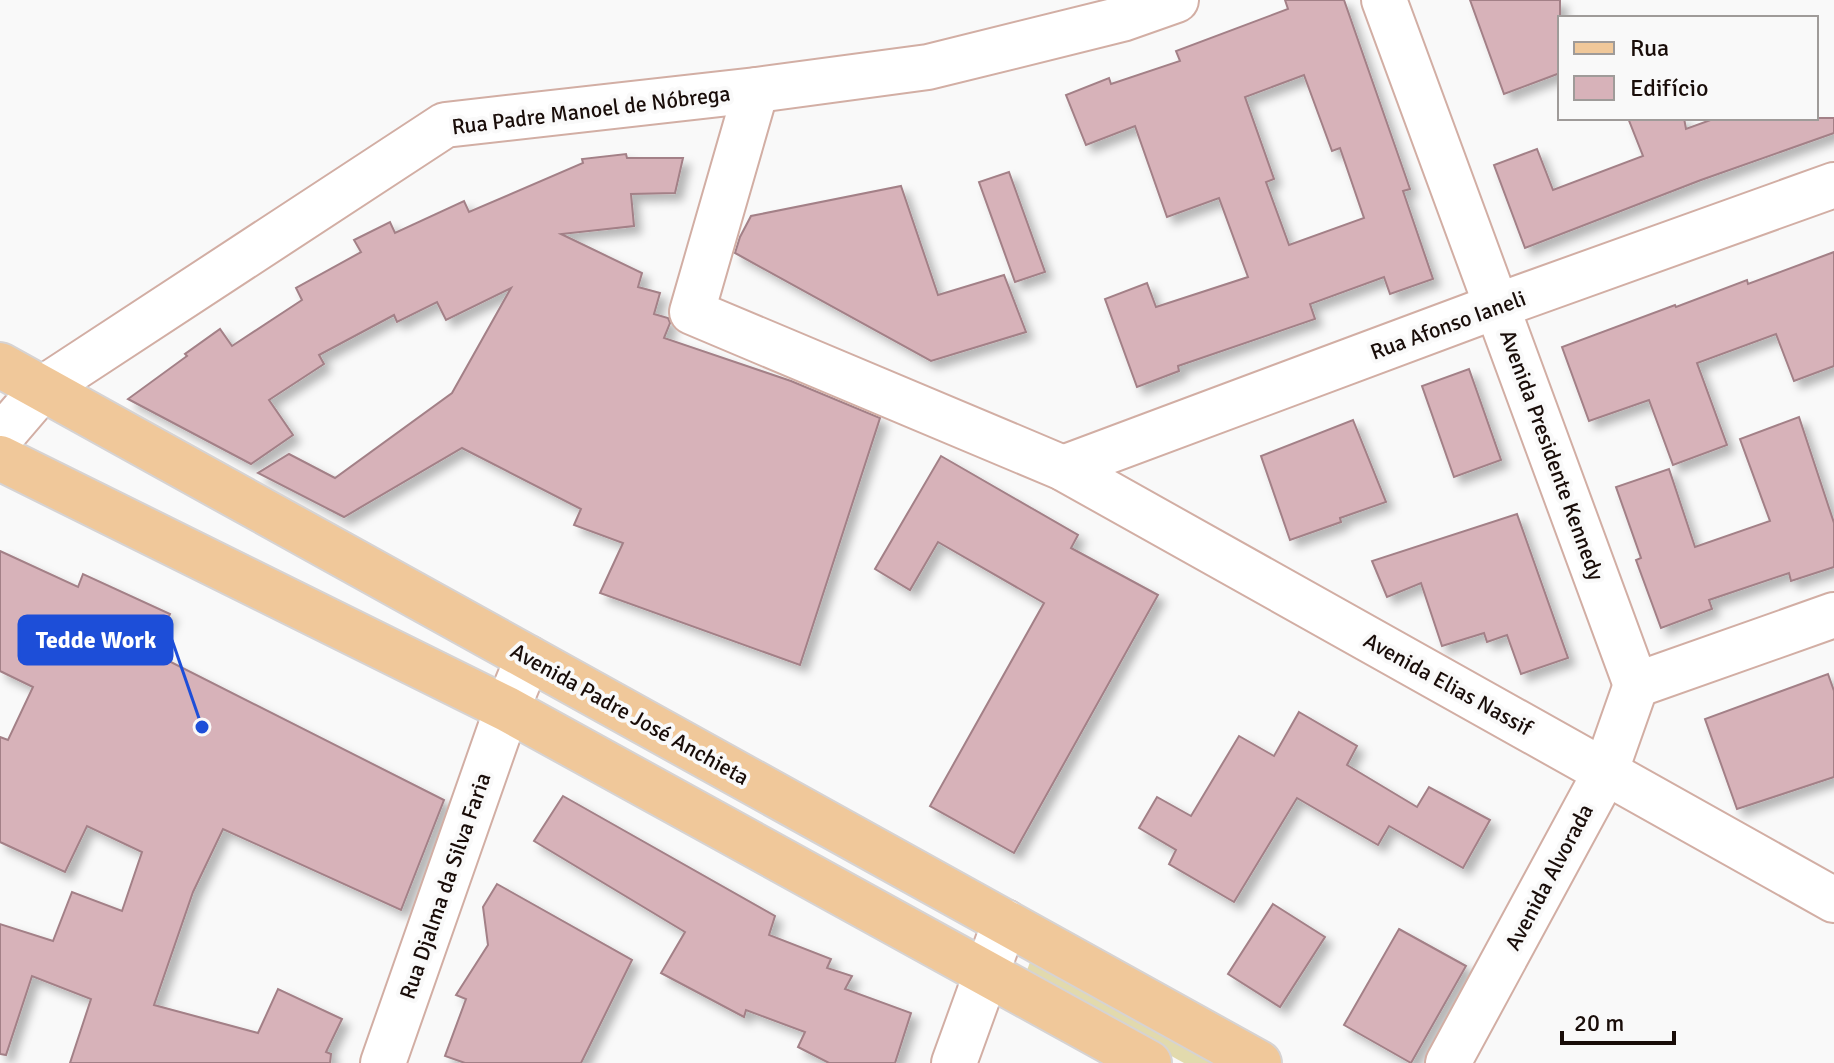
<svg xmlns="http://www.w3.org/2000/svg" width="1834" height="1063" font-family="Signika,sans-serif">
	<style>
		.green { fill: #e2daad }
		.building { fill: #d7b2b9; stroke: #a38087; stroke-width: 2; fill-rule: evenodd; filter: url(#shadow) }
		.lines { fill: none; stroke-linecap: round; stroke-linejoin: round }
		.minor-casing { stroke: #d2aea4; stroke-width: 48 }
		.major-casing { stroke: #d6d3d3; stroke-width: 48 }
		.minor { stroke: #fff; stroke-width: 44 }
		.major { stroke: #f0c89a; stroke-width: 44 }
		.labels { text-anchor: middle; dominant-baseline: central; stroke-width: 8; stroke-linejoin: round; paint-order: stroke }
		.street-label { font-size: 22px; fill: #190d09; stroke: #f9f9f9 }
		.leader { fill: none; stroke: #1d4ed8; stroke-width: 3 }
		.callout-dot { fill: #1d4ed8; stroke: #f9f9f9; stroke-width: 3 }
		.callout { fill: #1d4ed8; stroke: #1d4ed8; stroke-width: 3 }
		.callout-label { font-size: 24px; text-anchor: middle; font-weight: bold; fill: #fff }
	</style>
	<defs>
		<filter id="shadow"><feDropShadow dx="7" dy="7" stdDeviation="4" flood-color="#0004"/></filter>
	</defs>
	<rect width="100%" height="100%" fill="#f9f9f9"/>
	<polygon class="green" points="1030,962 1043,965 1220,1063 1184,1063 1036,981 1026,973"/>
	<g class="building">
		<path d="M1285,0H1344L1410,189L1403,191L1433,279L1390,294L1384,277L1310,304L1315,319L1178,366L1179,371L1137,387L1105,299L1147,283L1156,307L1248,277L1219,198L1167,217L1135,126L1086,145L1066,95L1109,78L1111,84L1180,61L1176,51L1288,9ZM1304,75L1332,151L1340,148L1364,218L1289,245L1266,182L1274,179L1245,97Z"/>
		<polygon points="1470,0 1560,0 1560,73 1504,94"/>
		<polygon points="1628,118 1684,118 1686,129 1716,118 1834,118 1834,133 1701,180 1525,248 1494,165 1537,149 1553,190 1643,156"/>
		<polygon points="626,154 627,158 683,158 675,193 631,194 634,226 561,234 642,273 638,287 660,293 654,314 668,318 670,323 664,338 791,381 880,418 800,665 600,593 623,543 574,525 581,509 462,448 344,517 258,473 289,454 335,478 452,393 511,288 446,320 437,302 397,322 394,315 319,355 324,364 269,400 293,435 251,464 128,399 187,356 185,354 220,329 232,346 302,300 296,288 361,252 354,240 390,222 395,233 464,201 469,212 583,163 582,159"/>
		<polygon points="1009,172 1045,272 1015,282 979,182"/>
		<polygon points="901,186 938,295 1004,275 1026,332 931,361 735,253 740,237 751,216"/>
		<polygon points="1834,252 1834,366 1794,381 1776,334 1697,363 1727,445 1673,465 1649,400 1589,421 1562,347 1675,305 1676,307 1747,280 1748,284"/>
		<polygon points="1469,369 1501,460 1454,477 1422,386"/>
		<polygon points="1799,417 1834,523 1834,567 1791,581 1789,573 1709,600 1712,609 1661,628 1636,560 1641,558 1616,487 1669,469 1695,547 1770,521 1740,439"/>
		<polygon points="1353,420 1386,502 1340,518 1341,522 1290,540 1261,456"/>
		<polygon points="941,456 1078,535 1071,548 1158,595 1014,853 930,806 1044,603 938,542 910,590 875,569"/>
		<polygon points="1517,514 1568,658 1521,674 1507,635 1487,642 1484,633 1442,646 1421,583 1387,597 1372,561"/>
		<polygon points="0,551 78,587 83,574 170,614 151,652 444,800 401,910 223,829 193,892 154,1005 258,1033 278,989 342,1019 326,1052 331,1054 330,1063 70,1063 91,999 32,976 6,1055 0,1054 0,924 53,941 72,892 122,911 142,852 87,826 65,872 0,842 0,737 8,740 33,687 0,671"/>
		<polygon points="1828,674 1834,691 1834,777 1737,809 1705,719"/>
		<polygon points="1299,712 1357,746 1347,765 1417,807 1429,787 1490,820 1463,868 1389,826 1378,845 1297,798 1234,902 1169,864 1176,850 1139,828 1157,797 1191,816 1239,736 1274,756"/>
		<polygon points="563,796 775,916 769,935 831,959 827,968 852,976 845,989 911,1013 895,1063 829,1063 798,1047 805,1032 746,1010 744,1017 661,973 685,932 534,841"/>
		<polygon points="497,884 632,960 581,1063 465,1063 445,1056 466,999 456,995 488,945 483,907"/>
		<polygon points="1273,904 1325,937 1280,1007 1228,974"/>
		<polygon points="1399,929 1466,966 1411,1063 1344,1025"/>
	</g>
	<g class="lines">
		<g class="minor-casing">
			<g id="minor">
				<polyline points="1384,0 1636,685"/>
				<polyline points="756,90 692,312 1063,468 1834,900"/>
				<polyline points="0,438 42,389 445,125 756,90 928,67 1122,19 1176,0"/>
				<polyline points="1063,468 1497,306 1834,185"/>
				<polyline points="1636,685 1834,615"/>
				<polyline points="383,1063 507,709 528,658"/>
				<polyline points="954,1063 1005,922"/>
				<polyline points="1448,1063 1605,773 1636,685"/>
			</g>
		</g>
		<g class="major-casing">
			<g id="major">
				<polyline points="0,365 1259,1063"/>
				<polyline points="0,458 507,709 1149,1063"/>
			</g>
		</g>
		<use href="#minor" class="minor"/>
		<use href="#major" class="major"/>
	</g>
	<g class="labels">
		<g class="street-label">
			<text transform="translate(591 110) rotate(-7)">Rua Padre Manoel de Nóbrega</text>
			<text transform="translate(1448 325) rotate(-20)">Rua Afonso Ianeli</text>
			<text transform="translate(1552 455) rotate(70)">Avenida Presidente Kennedy</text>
			<text transform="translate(1448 684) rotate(29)">Avenida Elias Nassif</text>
			<text transform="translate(630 714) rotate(29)">Avenida Padre José Anchieta</text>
			<text transform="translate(1549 877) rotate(-62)">Avenida Alvorada</text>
			<text transform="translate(445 886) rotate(-71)">Rua Djalma da Silva Faria</text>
		</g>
	</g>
	<path class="leader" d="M202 727L172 640"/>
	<circle class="callout-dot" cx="202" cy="727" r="8"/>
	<rect class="callout" x="19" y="616" width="153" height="48" rx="8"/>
	<g class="callout-label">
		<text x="96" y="648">Tedde Work</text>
	</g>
	<rect x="1558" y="16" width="260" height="104" fill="#f9f9f9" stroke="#9f9b99" stroke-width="2"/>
	<rect x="1574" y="42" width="40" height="12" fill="#f0c89a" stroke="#9f9b99" stroke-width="2"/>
	<text x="1630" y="56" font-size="24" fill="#190d09">Rua</text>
	<rect x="1574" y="76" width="40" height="24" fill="#d7b2b9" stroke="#9f9b99" stroke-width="2"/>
	<text x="1630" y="96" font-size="24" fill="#190d09">Edifício</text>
	<path d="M1562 1031v12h112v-12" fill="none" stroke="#190d09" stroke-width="4"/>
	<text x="1574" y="1031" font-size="24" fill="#190d09" stroke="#f9f9f9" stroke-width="6" paint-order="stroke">20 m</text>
</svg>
